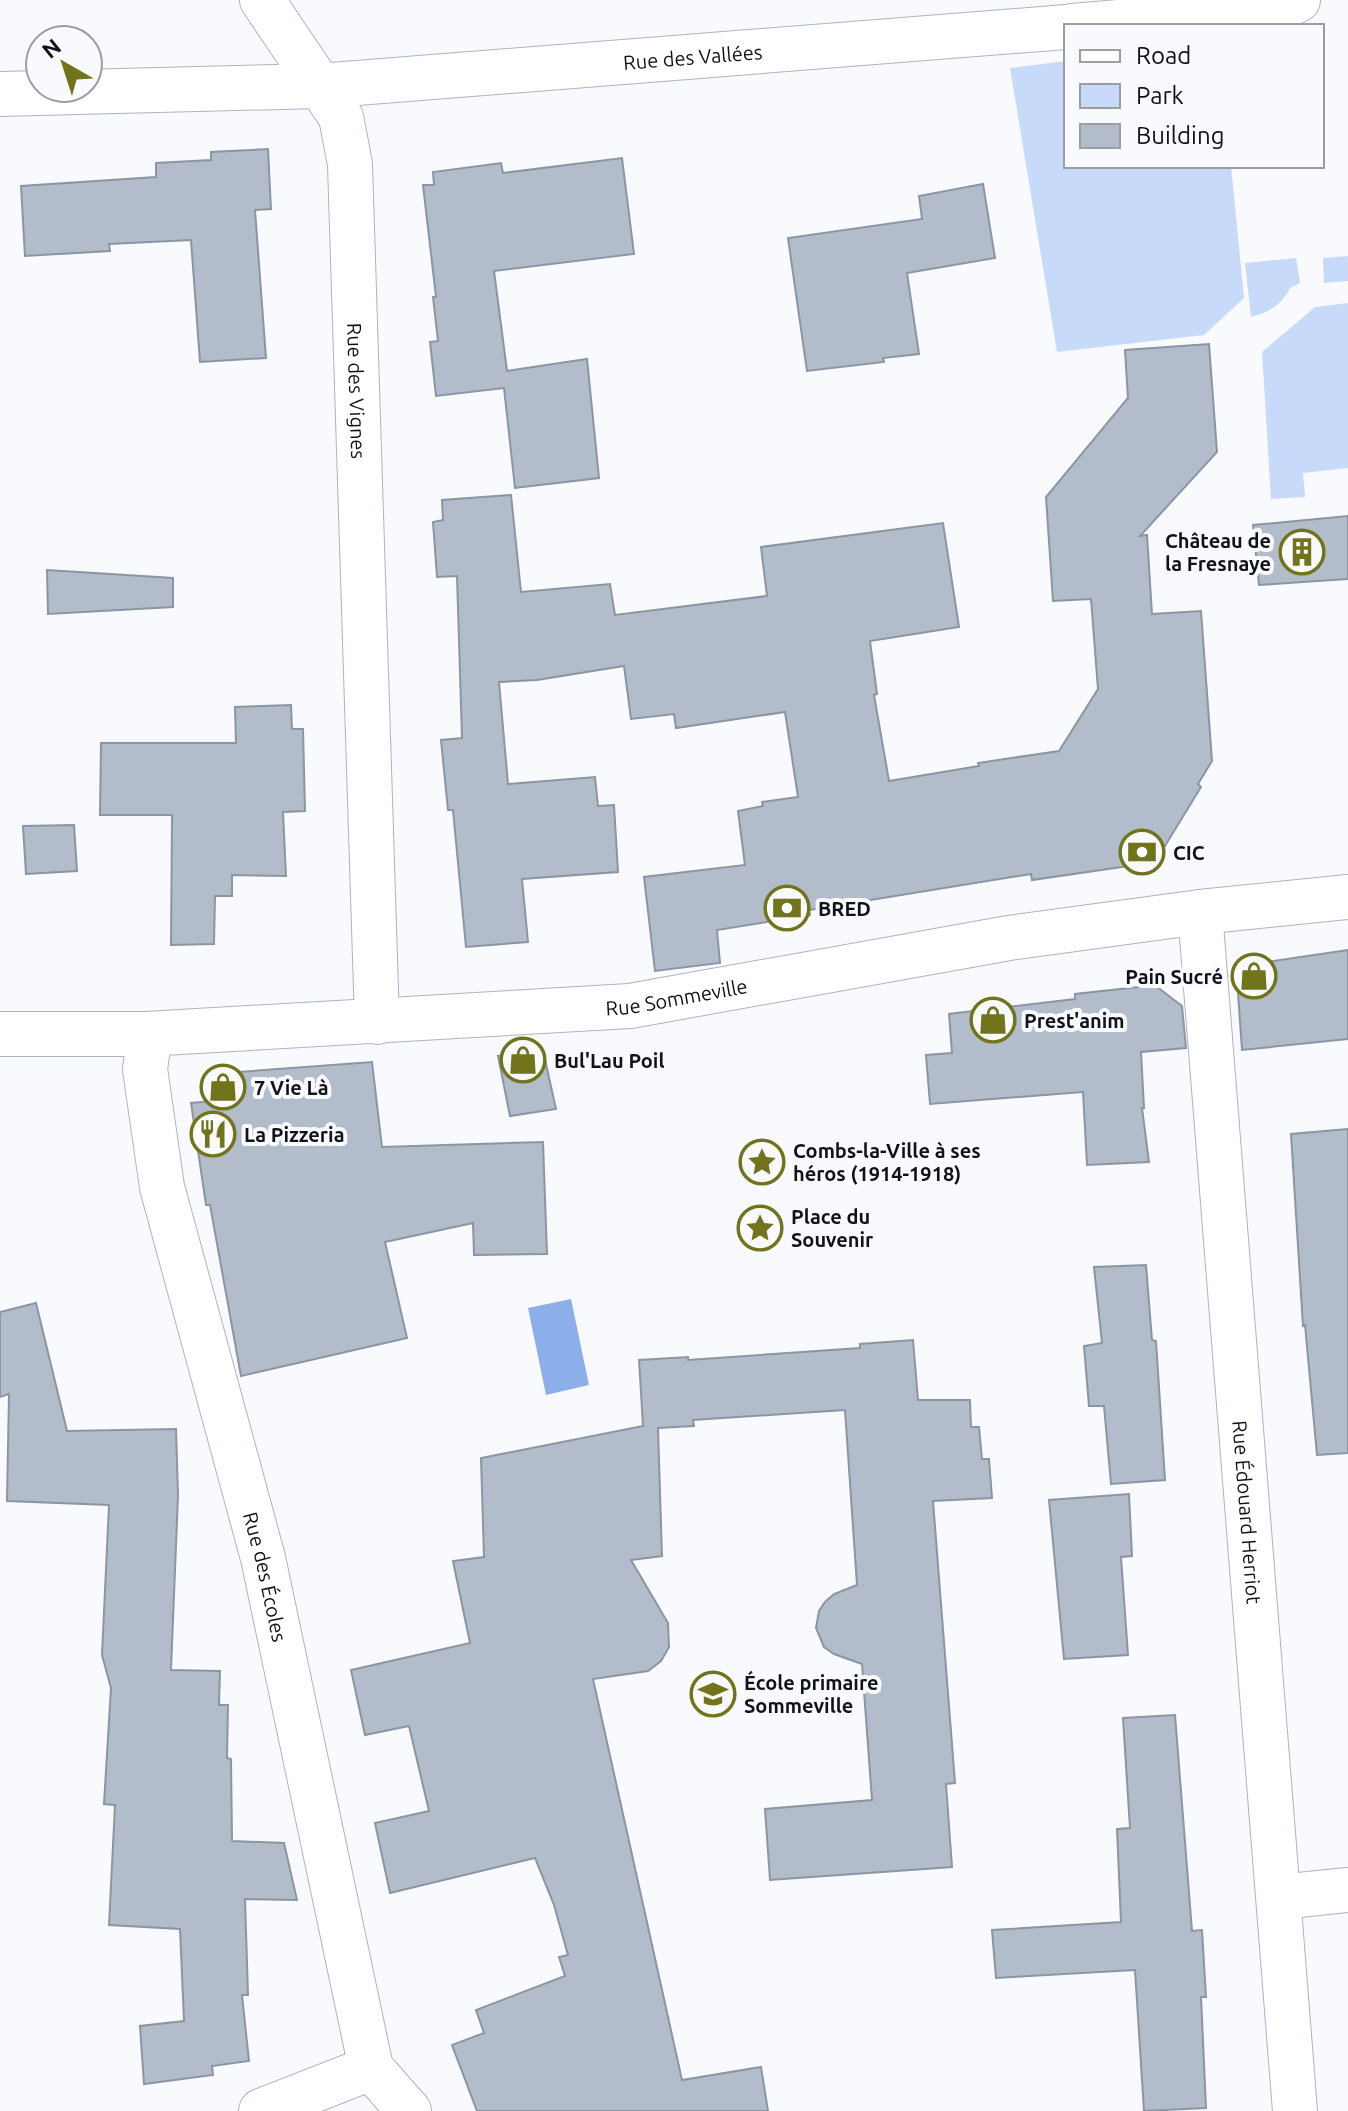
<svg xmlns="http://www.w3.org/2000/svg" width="1348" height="2111" font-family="Ubuntu,sans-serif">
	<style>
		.green { fill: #c8dafa }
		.water { fill: #8caee9 }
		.building { fill: #b3bcca; stroke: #8c95a2; stroke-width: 2 }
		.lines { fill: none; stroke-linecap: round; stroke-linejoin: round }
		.minor-casing { stroke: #abb4c2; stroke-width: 46 }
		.minor { stroke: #fff; stroke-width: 44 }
		.labels { text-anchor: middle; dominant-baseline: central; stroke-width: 8; stroke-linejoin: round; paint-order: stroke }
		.street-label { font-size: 20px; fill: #0f1217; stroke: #f9fafd }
		.poi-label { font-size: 20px; font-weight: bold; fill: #0f1217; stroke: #f9fafd; text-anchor: start }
	</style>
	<rect width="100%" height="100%" fill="#f9fafd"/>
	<g class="green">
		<polygon points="1066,61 1066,166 1231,166 1244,298 1204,335 1057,352 1010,68"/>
		<polygon points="1348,256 1348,281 1324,283 1323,258"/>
		<path d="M1296,258L1300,283L1290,288C1282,305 1268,313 1251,317L1245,263Z"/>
		<polygon points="1348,303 1348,468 1303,473 1305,497 1271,499 1262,352 1315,307"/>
	</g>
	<polygon class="water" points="571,1299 589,1385 546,1395 528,1308"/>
	<g class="building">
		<polygon points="268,149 271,209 255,210 266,358 200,362 191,240 109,244 110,251 25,256 21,186 156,177 156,163 211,160 211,152"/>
		<polygon points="622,158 634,254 494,271 507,371 587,359 599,478 515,488 504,388 436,396 430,342 438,341 433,297 436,297 423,185 434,185 433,172 501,163 503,173"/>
		<polygon points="983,184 995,258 907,273 919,354 883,358 884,362 807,371 788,238 922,219 919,196"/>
		<polygon points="1209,344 1217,452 1140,536 1147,535 1152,614 1201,611 1212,761 1198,784 1201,787 1165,846 1160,843 1149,863 1032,880 1031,874 809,910 810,915 717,930 720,963 655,971 644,877 745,865 738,811 763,806 762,802 798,797 785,712 676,728 674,714 631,719 624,666 537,680 499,682 508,784 595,777 598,806 614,805 618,872 522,879 528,942 466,947 453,810 448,810 441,740 462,738 457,576 437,577 433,522 443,520 442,500 511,495 521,592 610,584 615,615 767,596 761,547 943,523 959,627 870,641 877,694 874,695 889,781 979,766 978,763 1059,751 1098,689 1091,599 1053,601 1046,497 1128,398 1125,350"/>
		<polygon points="1348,516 1348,579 1259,585 1253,525"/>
		<polygon points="47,570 173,578 173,607 48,614"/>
		<polygon points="291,705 292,729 303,729 305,811 283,812 286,876 232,875 232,896 215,896 214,944 171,945 172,815 100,815 101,743 236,743 235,707"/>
		<polygon points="74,825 77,871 26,874 23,826"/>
		<polygon points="1348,950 1348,1039 1242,1050 1237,979 1253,964"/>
		<polygon points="1148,986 1156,986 1182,1006 1186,1048 1141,1052 1144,1108 1142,1108 1149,1162 1087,1165 1083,1092 930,1104 926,1055 952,1053 949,1014 1075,999 1075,994"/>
		<polygon points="544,1055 556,1109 510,1116 498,1056"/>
		<polygon points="372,1062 382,1147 543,1142 547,1254 474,1255 473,1223 385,1242 407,1338 241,1376 210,1205 206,1205 191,1103 214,1101 211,1074"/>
		<polygon points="1348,1129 1348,1453 1317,1455 1305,1325 1303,1326 1291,1134"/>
		<polygon points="1146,1265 1152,1340 1156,1341 1165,1480 1111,1484 1104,1406 1089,1406 1084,1346 1102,1343 1094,1267"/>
		<polygon points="36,1303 67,1431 176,1429 178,1495 171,1670 220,1671 219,1705 228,1705 227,1758 231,1759 232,1841 284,1843 297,1900 245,1899 248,1995 242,1995 249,2061 212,2066 213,2075 144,2084 140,2026 184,2021 180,1929 109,1925 115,1805 104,1804 111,1688 102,1655 109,1505 7,1501 9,1394 0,1397 0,1312"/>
		<polygon points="913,1340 918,1400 970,1400 971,1427 979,1427 982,1459 989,1459 992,1498 933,1501 955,1783 946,1784 952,1867 770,1880 765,1809 872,1800 862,1664 834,1654 824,1647 816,1628 819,1611 825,1602 834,1594 857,1585 845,1410 693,1420 694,1426 658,1428 662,1556 631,1560 668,1623 669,1647 661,1661 648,1671 593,1679 682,2080 761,2067 768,2111 477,2111 452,2045 484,2033 476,2010 565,1976 559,1957 568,1955 554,1905 535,1858 390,1893 375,1823 429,1811 409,1726 365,1735 351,1670 470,1643 453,1561 484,1557 481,1458 643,1426 639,1360 688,1357 688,1360 860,1348 860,1344"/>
		<polygon points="1129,1494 1132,1556 1121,1557 1128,1655 1064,1659 1049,1500"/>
		<polygon points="1175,1715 1192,1931 1202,1930 1206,1997 1201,1997 1206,2108 1144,2111 1135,1970 996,1978 992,1930 1121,1922 1117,1829 1130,1828 1123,1718"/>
	</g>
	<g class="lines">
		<g class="minor-casing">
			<g id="minor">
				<path id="s1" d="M262,0L341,117L350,164L377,1022"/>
				<polyline points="1072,26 1282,8 1298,0"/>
				<path id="s2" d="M0,94L319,86L1066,27"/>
				<path id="s3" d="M1200,912L1295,2111"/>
				<path id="s4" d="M0,1034H146L630,1006L1009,938L1200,912L1348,897"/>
				<path id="s5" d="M146,1034L148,1048L145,1069L162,1187L263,1558L371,2068L409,2111"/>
				<polyline points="1280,1897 1348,1890"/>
				<polyline points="261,2111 371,2068"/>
			</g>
		</g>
		<use href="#minor" class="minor"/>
	</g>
	<defs>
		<g id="building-ring" transform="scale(2.3)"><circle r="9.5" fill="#f9fafd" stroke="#72741b" stroke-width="1.5"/><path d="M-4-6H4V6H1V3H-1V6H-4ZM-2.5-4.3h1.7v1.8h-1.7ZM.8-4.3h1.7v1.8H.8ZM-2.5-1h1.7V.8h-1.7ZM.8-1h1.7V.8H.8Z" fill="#72741b"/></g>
		<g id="bank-ring" transform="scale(2.3)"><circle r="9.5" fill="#f9fafd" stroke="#72741b" stroke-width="1.5"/><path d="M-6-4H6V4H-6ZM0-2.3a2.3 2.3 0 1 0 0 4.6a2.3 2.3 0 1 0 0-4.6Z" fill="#72741b"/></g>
		<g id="shop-ring" transform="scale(2.3)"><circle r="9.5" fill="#f9fafd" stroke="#72741b" stroke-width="1.5"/><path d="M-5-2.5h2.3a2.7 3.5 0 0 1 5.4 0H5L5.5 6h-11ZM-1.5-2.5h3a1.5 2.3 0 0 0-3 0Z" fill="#72741b"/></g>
		<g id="restaurant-ring" transform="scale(2.3)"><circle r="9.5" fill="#f9fafd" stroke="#72741b" stroke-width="1.5"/><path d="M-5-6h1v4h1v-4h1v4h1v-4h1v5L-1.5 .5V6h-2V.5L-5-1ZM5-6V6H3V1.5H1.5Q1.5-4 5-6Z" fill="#72741b"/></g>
		<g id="sight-ring" transform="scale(2.3)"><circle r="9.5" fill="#f9fafd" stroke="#72741b" stroke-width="1.5"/><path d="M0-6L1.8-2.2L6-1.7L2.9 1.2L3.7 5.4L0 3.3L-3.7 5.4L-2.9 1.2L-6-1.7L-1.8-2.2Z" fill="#72741b"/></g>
		<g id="school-ring" transform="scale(2.3)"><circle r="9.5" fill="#f9fafd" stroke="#72741b" stroke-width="1.5"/><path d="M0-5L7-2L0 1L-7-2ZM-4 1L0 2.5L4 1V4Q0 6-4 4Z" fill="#72741b"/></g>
	</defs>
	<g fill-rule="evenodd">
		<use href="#building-ring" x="1302" y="552"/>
		<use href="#bank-ring" x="1142" y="852"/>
		<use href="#bank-ring" x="787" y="908"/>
		<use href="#shop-ring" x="1254" y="976"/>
		<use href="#shop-ring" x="993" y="1020"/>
		<use href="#shop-ring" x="523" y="1060"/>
		<use href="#shop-ring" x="223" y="1087"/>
		<use href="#restaurant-ring" x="213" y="1134"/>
		<use href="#sight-ring" x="762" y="1162"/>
		<use href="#sight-ring" x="760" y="1228"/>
		<use href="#school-ring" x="713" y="1694"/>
	</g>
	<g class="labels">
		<g class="street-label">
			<text stroke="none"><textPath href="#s2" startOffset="694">Rue des Vallées</textPath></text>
			<text stroke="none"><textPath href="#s1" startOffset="416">Rue des Vignes</textPath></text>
			<text stroke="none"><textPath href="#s4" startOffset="678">Rue Sommeville</textPath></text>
			<text stroke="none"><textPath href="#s3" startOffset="602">Rue Édouard Herriot</textPath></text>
			<text stroke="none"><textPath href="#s5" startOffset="558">Rue des Écoles</textPath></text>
		</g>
		<g class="poi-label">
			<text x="1271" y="540" text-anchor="end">Château de<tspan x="1271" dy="23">la Fresnaye</tspan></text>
			<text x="1173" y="852">CIC</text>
			<text x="818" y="908">BRED</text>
			<text x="1223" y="976" text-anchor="end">Pain Sucré</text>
			<text x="1024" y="1020">Prest'anim</text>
			<text x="554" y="1060">Bul'Lau Poil</text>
			<text x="254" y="1087">7 Vie Là</text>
			<text x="244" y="1134">La Pizzeria</text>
			<text x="793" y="1150">Combs-la-Ville à ses<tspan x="793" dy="23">héros (1914-1918)</tspan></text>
			<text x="791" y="1216">Place du<tspan x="791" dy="23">Souvenir</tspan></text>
			<text x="744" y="1682">École primaire<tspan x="744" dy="23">Sommeville</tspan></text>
		</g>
	</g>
	<rect x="1064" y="24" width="260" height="144" fill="#f9fafd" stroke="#9b9da1" stroke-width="2"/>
	<rect x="1080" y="50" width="40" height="12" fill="#ffffff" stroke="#9b9da1" stroke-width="2"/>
	<text x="1136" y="64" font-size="24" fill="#0f1217">Road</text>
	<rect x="1080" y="84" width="40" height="24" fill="#c8dafa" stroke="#9b9da1" stroke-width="2"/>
	<text x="1136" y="104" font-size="24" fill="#0f1217">Park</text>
	<rect x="1080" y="124" width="40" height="24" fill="#b3bcca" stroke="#9b9da1" stroke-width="2"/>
	<text x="1136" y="144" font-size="24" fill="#0f1217">Building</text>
	<g transform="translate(64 64) rotate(321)"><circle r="38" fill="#f9fafd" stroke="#9b9da1" stroke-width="2"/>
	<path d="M0-6L14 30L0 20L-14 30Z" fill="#72741b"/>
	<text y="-12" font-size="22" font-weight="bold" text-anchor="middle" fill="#0f1217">N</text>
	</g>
</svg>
